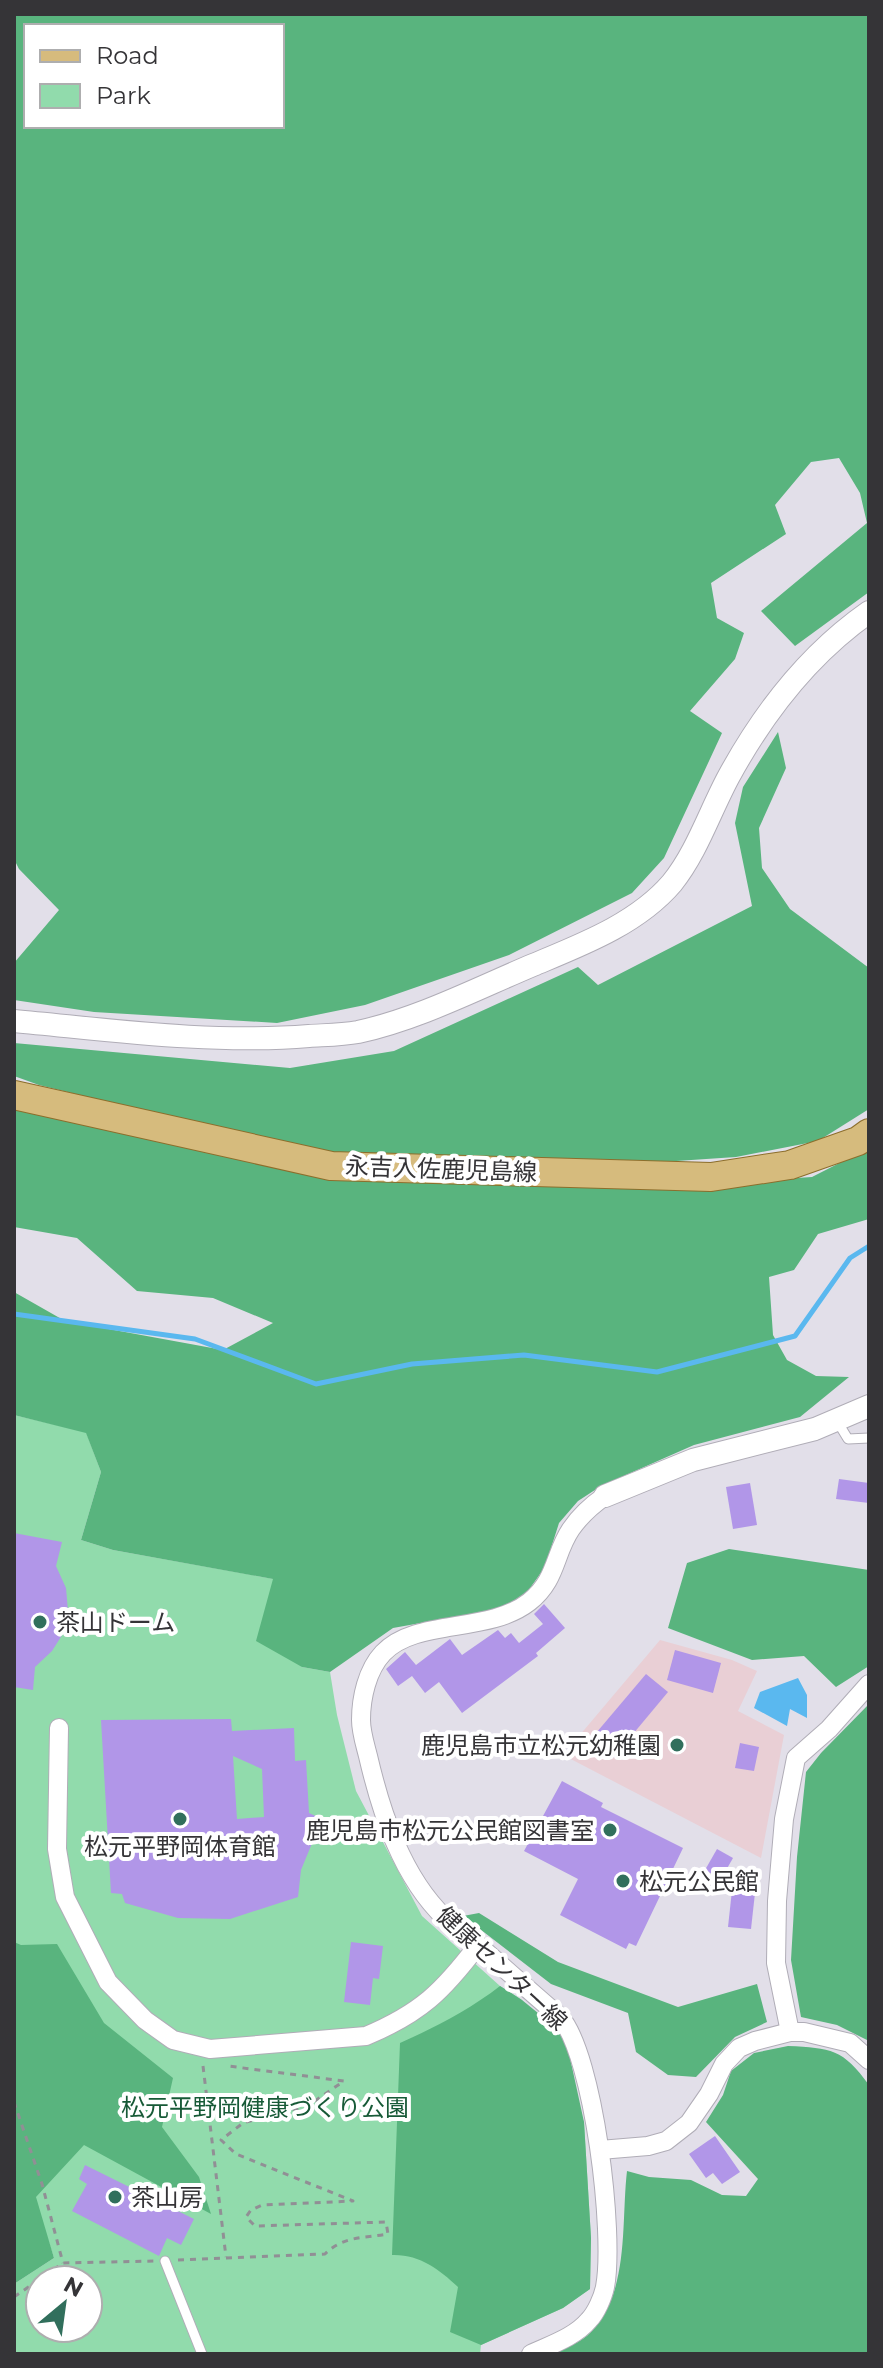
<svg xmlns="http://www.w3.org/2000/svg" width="883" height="2368" font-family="Montserrat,'Noto Sans JP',sans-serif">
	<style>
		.education { fill: #e9cfd5 }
		.green { fill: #91dbac; fill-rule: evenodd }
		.forest { fill: #59b47e; fill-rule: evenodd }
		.water { fill: #5ab8ef }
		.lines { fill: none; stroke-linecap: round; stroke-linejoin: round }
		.stream { stroke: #5ab8ef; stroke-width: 5 }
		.building { fill: #b196e8; fill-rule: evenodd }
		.service-casing { stroke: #b0adb7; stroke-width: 11 }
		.minor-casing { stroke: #b0adb7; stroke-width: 20 }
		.tertiary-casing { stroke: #b0adb7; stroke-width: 24 }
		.primary-casing { stroke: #8c6e2c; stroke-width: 30 }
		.path { stroke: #918f95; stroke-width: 3; stroke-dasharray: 6 6; stroke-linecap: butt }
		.service { stroke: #fff; stroke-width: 9 }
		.minor { stroke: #fff; stroke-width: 18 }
		.tertiary { stroke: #fff; stroke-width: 22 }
		.primary { stroke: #d6bb7d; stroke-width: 28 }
		.poi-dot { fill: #316f5c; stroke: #fff; stroke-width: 3 }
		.labels { text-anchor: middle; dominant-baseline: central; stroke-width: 8; stroke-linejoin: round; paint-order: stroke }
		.street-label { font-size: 24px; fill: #353437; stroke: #fff }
		.poi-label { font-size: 24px; fill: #353437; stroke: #fff; text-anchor: start }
		.park-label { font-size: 24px; fill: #175a37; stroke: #fff }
	</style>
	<rect width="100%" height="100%" fill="#e2dfe9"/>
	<polygon class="education" points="660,1640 732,1660 757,1671 738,1711 784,1735 761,1858 563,1755"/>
	<path class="green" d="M14,1415L86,1432L101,1472L81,1540L113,1550L274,1579L302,1667L330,1672L337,1715L356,1791L422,1916L500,1986L522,2000L584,2122L591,2238L590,2289L563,2308L481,2345L480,2354H14V2284L54,2258L14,2136ZM40,2280H88V2328H40Z"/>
	<g class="forest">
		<path d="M14,14H869V592L795,646L761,611L867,523L860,493L839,458L811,462L775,505L786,534L711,583L717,618L744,633L735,659L690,711L722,733L664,858L632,893L509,955L365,1005L277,1023L94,1012L14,1000V963L59,910L19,869L14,859ZM282,26V126H26V26Z"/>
		<polygon points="778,732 786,768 759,828 762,868 790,909 869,968 869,1109 818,1141 736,1157 602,1166 324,1155 39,1085 14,1076 14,1043 290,1068 394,1051 578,967 598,985 752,906 735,823 743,787"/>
		<polygon points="14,1106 342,1180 676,1186 812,1177 869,1148 869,1219 818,1234 794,1270 769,1277 773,1335 787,1360 816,1376 849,1377 800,1417 694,1445 601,1486 578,1501 559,1523 545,1567 528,1591 504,1608 393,1628 330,1672 302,1667 256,1641 273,1579 113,1550 81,1540 101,1472 86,1433 14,1415 14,1292 65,1321 223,1350 273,1323 213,1298 137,1291 77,1238 14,1227"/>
		<polygon points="729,1549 869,1570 869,1666 836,1687 804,1656 752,1660 668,1628 687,1563"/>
		<polygon points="869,1704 869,2041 837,2025 801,2017 791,1960 797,1857 806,1772 821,1753"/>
		<polygon points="479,1913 558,1962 678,2007 757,1984 767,2022 735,2037 696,2077 668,2075 636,2052 628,2013 551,1984 463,1916"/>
		<polygon points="14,1942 21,1945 57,1944 104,2023 173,2078 162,2127 199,2177 211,2214 84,2145 36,2197 54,2258 14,2284"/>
		<path d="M500,1986L522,2000L565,2035L584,2122L591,2238L590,2289L563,2308L481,2345L450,2332L458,2287C439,2269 419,2254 392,2255L400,2043C436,2027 469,2010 500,1986Z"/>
		<path d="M788,2046C831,2048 843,2049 869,2085V2354H554C565,2348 582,2342 591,2332C630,2291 621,2223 627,2171L649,2177L691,2180L722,2195L746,2196L758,2179L706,2122L723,2095L731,2071L754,2053Z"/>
	</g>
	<polygon class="water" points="798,1678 807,1695 807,1718 790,1709 787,1726 754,1708 760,1692"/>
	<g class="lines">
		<polyline class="stream" points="14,1314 195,1339 316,1384 412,1364 524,1355 657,1372 795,1336 850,1258 869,1246"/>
	</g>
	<g class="building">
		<polygon points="839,1479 869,1483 869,1503 836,1499"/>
		<polygon points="750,1483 757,1525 733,1529 726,1487"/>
		<polygon points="14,1533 62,1542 56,1566 66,1588 68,1611 64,1632 52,1651 35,1667 33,1690 14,1687"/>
		<polygon points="544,1604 565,1628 536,1653 538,1656 462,1713 439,1682 425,1693 412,1676 398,1686 386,1669 405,1652 416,1665 450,1639 462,1655 498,1630 505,1638 511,1633 519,1643 543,1624 534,1614"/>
		<polygon points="675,1650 721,1663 713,1693 667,1680"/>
		<polygon points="646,1674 668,1692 613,1758 591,1739"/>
		<path d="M231,1719L232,1731L294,1728L295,1761L306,1760L309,1813L322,1819L301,1870L298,1897L230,1919L178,1918L125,1903L122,1894L111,1893L101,1720ZM233,1756L262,1769L264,1817L237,1819Z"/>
		<polygon points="740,1743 759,1747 754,1771 735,1768"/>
		<polygon points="562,1781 603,1803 601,1807 683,1848 636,1946 629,1943 626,1949 560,1915 578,1879 524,1851"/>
		<polygon points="717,1849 733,1858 721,1879 705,1870"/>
		<polygon points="733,1881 756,1884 751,1929 728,1927"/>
		<polygon points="351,1942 383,1946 379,1979 373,1978 370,2005 344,2002"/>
		<polygon points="715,2136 740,2172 722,2184 713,2173 706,2178 689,2154"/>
		<polygon points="85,2165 194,2219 181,2245 167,2238 159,2256 72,2211 87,2184 79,2179"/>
	</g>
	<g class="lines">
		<g class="service-casing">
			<g id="service">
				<polyline points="837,1421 848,1439 869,1438"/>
				<polyline points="165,2261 202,2354"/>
			</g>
		</g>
		<g class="minor-casing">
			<g id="minor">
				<path d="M59,1728L57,1849L65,1897L108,1982L145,2020L173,2040L210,2049L366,2036C421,2013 443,1991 478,1945"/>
				<polyline points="790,2032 776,1963 777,1901 784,1819 796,1758 829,1729 869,1684"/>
				<polyline points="600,2150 648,2146 666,2141 689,2123 709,2094 724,2064 739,2048 755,2041 790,2032 804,2032 850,2043 869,2060"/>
				<path d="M531,2354C550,2345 575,2337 589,2320C596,2313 603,2297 605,2287C615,2235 594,2055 560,2017C532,1993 505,1969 478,1945C467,1936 455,1928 445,1918C402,1877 381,1812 368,1756C365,1744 361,1732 361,1720C361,1698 367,1670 383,1653C416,1618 488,1634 529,1602C557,1580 554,1554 571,1529C580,1516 592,1505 605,1496"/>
			</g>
		</g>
		<g class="tertiary-casing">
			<g id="tertiary">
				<path d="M14,1021C112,1030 211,1044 309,1036C325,1035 342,1035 358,1032C418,1019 476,989 533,965C581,945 637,924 672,883C697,852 710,811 729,776C764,712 809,654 869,612"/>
				<polyline points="605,1496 693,1460 815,1429 869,1406"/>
			</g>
		</g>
		<g class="primary-casing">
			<polyline id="primary" points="14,1095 331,1166 711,1177 790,1165 858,1141 869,1133"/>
		</g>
		<g class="path">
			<polyline points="203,2066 226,2257"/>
			<polyline points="14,2102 42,2184 63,2263"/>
			<path d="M178,2260L325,2254C343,2236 364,2238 388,2234L386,2222L255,2226L246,2217L251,2210L262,2205L353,2201L236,2154L221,2140L243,2123L309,2105L344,2081L228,2066"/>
			<polyline points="14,2297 63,2263 154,2261"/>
		</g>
		<use href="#service" class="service"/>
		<use href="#minor" class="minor"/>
		<use href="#tertiary" class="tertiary"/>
		<use href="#primary" class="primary"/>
	</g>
	<g class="poi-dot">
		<circle cx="40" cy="1622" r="8"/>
		<circle cx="677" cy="1745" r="8"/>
		<circle cx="180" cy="1819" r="8"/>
		<circle cx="610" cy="1830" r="8"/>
		<circle cx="623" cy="1881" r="8"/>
		<circle cx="115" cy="2197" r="8"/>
	</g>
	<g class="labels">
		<g class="street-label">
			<text transform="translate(441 1169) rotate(2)">永吉入佐鹿児島線</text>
			<text transform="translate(502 1968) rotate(43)">健康センター線</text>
		</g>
		<g class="poi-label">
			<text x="56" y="1622">茶山ドーム</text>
			<text x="661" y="1745" text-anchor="end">鹿児島市立松元幼稚園</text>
			<text x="594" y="1830" text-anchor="end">鹿児島市松元公民館図書室</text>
			<text x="180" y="1846" text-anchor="middle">松元平野岡体育館</text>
			<text x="639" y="1881">松元公民館</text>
			<text x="131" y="2197">茶山房</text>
		</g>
		<g class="park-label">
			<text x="265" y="2107">松元平野岡健康づくり公園</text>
		</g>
	</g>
	<rect width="883" height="2368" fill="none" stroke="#353437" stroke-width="32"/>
	<rect x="24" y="24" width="260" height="104" fill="#ffffff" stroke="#aeaeaf" stroke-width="2"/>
	<rect x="40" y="50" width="40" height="12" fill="#d6bb7d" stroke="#aeaeaf" stroke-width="2"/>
	<text x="96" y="64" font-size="24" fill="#353437">Road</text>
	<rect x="40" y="84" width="40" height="24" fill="#91dbac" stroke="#aeaeaf" stroke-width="2"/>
	<text x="96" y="104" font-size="24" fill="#353437">Park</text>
	<g transform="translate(64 2304) rotate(29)"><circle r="38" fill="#ffffff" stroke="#aeaeaf" stroke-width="2"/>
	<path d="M0-6L14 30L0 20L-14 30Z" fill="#316f5c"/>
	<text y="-12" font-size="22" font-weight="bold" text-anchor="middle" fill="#353437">N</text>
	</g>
</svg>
